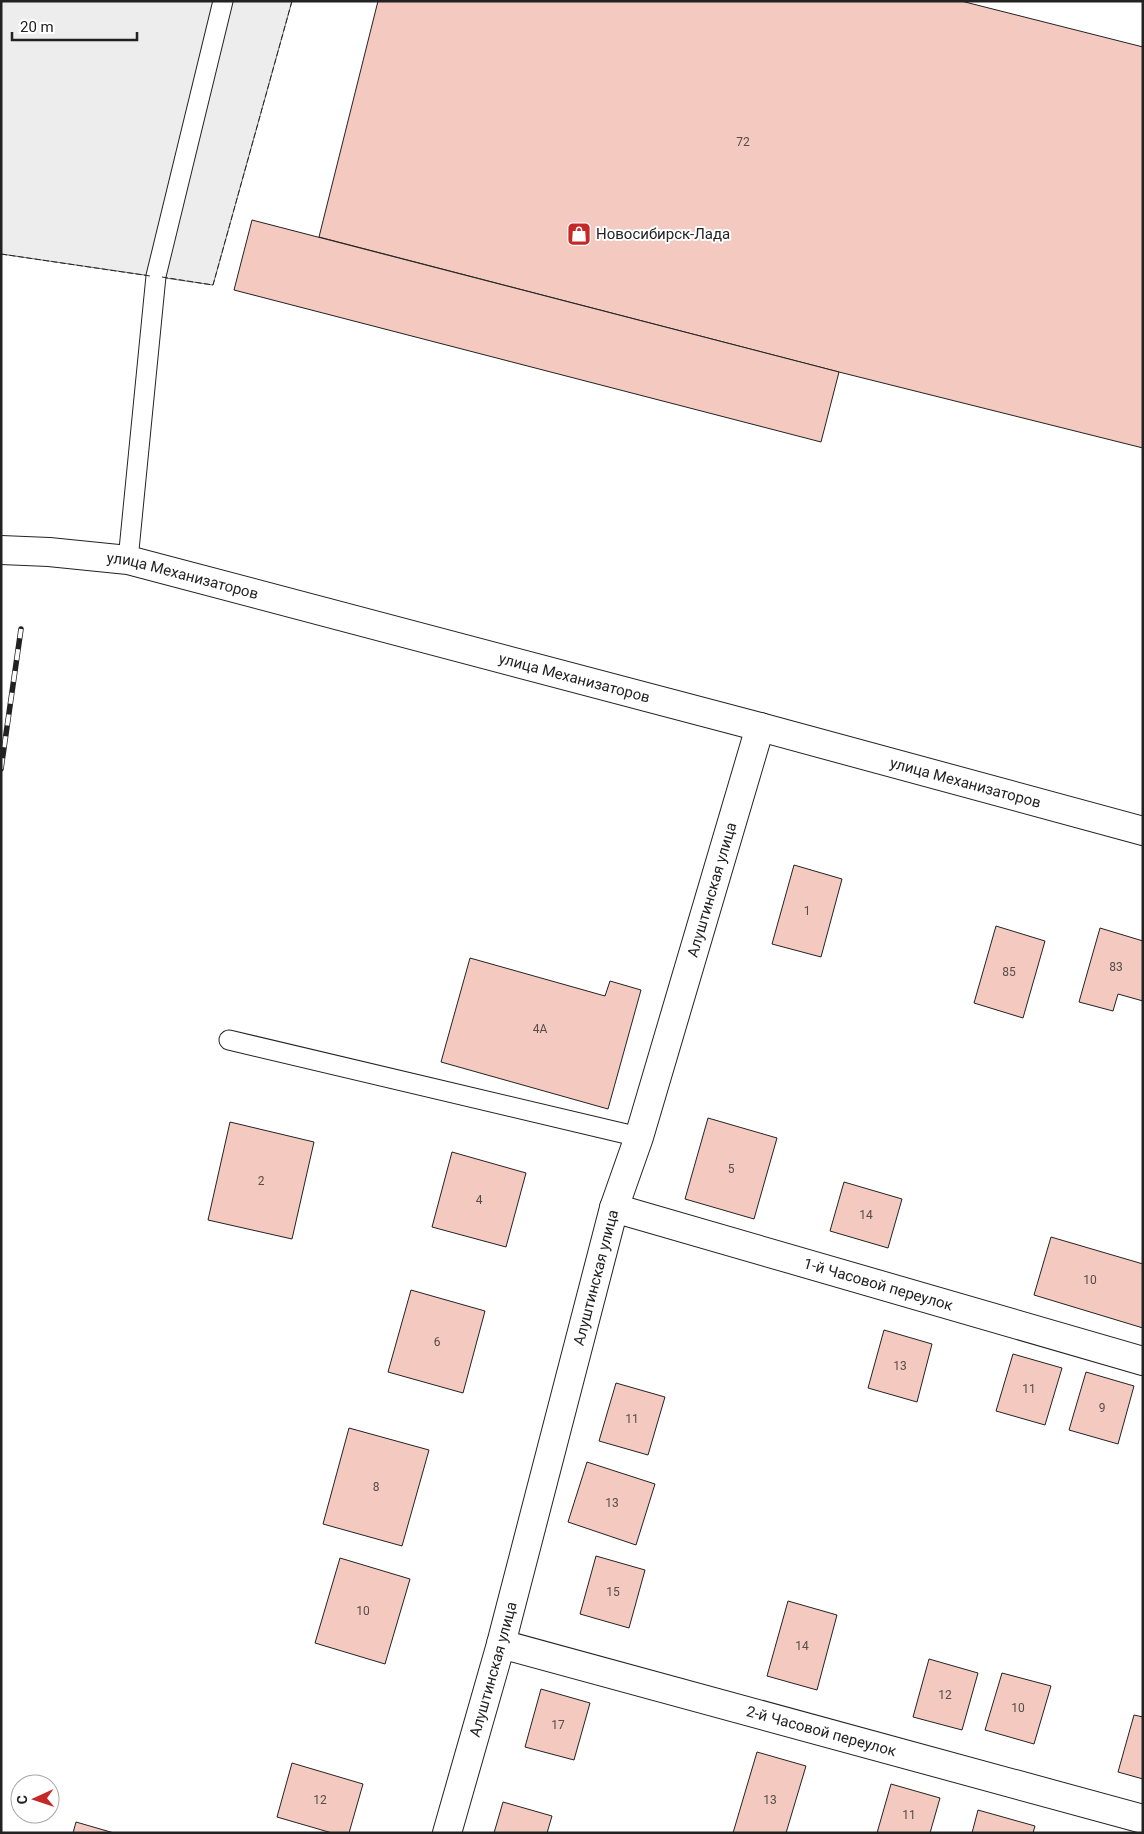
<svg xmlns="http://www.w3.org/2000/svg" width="1144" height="1834" font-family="Roboto,sans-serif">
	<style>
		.parking { fill: #ededed; stroke: #6f6f6f }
		.building { fill: #f3c9c0; stroke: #222 }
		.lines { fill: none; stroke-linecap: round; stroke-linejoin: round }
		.lane-casing { stroke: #222; stroke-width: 21 }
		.street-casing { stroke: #222; stroke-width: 30 }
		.lane { stroke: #fff; stroke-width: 19 }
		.street { stroke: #fff; stroke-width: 28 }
		.rail-casing { stroke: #222; stroke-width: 5.5 }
		.rail { stroke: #fff; stroke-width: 4; stroke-dasharray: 11; stroke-linecap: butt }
		.fence { stroke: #222; stroke-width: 1; stroke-dasharray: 6 2.5; stroke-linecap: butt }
		.labels { text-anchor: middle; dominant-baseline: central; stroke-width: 4; stroke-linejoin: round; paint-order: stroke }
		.number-label { font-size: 12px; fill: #564c4a }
		.poi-label { font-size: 15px; fill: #222; stroke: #fff; text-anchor: start }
		.street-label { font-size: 15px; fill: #222; stroke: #fff }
	</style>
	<rect width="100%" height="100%" fill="#fff"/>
	<polygon class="parking" points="1,1 292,1 213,285 1,254"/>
	<g class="building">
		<polygon points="378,1 961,1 1143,47 1143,448 839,372 319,237"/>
		<polygon points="252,220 839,372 821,442 234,290"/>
		<polygon points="794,865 842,879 821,957 772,944"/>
		<polygon points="996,926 1045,941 1023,1018 974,1003"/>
		<polygon points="1100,928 1143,941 1143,1001 1118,994 1113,1011 1079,1002"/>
		<polygon points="470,958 605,996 610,981 641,990 608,1109 441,1062"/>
		<polygon points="708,1118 777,1138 754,1219 685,1199"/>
		<polygon points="230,1122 314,1142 292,1239 208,1220"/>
		<polygon points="452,1152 526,1173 506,1247 432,1227"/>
		<polygon points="844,1182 902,1199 888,1248 830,1231"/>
		<polygon points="1051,1237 1143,1264 1143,1328 1034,1295"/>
		<polygon points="411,1290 485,1311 463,1393 388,1372"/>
		<polygon points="884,1330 932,1344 917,1402 868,1388"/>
		<polygon points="1013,1354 1062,1368 1045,1425 996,1411"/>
		<polygon points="1086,1372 1134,1386 1118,1444 1069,1430"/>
		<polygon points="616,1383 665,1397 648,1455 599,1441"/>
		<polygon points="349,1428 429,1450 402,1546 323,1524"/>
		<polygon points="587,1462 655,1484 636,1545 568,1522"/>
		<polygon points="596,1556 645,1570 629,1628 580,1614"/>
		<polygon points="340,1558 410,1579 385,1664 315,1643"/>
		<polygon points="788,1601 837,1615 817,1690 767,1676"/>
		<polygon points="929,1659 978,1673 962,1730 913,1717"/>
		<polygon points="1002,1673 1051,1686 1034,1744 985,1730"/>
		<polygon points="541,1689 590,1703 574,1760 525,1747"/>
		<polygon points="1134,1715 1143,1717 1143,1779 1118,1772"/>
		<polygon points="757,1752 806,1766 786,1833 733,1833"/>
		<polygon points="292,1763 363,1784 349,1833 332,1833 277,1817"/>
		<polygon points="891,1784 940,1798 930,1833 877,1833"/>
		<polygon points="503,1802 552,1816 547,1833 494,1833"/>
		<polygon points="978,1810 1035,1826 1033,1833 972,1833"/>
		<polygon points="76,1822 114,1833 73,1833"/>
	</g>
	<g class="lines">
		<g class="lane-casing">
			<g id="lane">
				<polyline points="128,560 156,276 223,1"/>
				<polyline points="229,1040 639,1137"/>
			</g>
		</g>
		<g class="street-casing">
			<g id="street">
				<path id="s1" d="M1,550L49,552L128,560L760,727L1143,831"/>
				<path id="s2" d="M614,1208L1143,1361"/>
				<path id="s3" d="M501,1644L1143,1819"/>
				<path id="s4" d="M447,1833L501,1644L614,1208L639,1137L760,727"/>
			</g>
		</g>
		<use href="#lane" class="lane"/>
		<use href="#street" class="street"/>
		<g class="rail-casing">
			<polyline id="rail" points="1,769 21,629"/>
		</g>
		<use href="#rail" class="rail"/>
		<g class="fence">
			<polyline points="1,254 150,276"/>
			<polyline points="162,277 213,285 292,1"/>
		</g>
	</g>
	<defs>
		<g id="shop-square" transform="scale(1.25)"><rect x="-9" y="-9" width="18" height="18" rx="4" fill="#c62828" stroke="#fff"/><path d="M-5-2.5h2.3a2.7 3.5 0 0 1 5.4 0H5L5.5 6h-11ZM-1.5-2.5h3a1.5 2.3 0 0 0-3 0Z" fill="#fff"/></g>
	</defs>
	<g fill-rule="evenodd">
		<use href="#shop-square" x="579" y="234"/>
	</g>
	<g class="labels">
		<g class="number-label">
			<text x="743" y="142">72</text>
			<text x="807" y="911">1</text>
			<text x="1116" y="967">83</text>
			<text x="1009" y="972">85</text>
			<text x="540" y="1029">4А</text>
			<text x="731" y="1169">5</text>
			<text x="261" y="1181">2</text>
			<text x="479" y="1200">4</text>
			<text x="866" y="1215">14</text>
			<text x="1090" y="1280">10</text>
			<text x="437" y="1342">6</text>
			<text x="900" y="1366">13</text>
			<text x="1029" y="1389">11</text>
			<text x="1102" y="1408">9</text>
			<text x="632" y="1419">11</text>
			<text x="376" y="1487">8</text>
			<text x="612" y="1503">13</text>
			<text x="613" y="1592">15</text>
			<text x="363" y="1611">10</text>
			<text x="802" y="1646">14</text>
			<text x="945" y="1695">12</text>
			<text x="1018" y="1708">10</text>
			<text x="558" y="1725">17</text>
			<text x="320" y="1800">12</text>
			<text x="770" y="1800">13</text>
			<text x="909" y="1815">11</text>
		</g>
		<g class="poi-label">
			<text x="596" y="234">Новосибирск-Лада</text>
		</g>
		<g class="street-label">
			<text stroke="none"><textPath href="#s1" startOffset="184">улица Механизаторов</textPath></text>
			<text stroke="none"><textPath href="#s1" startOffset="589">улица Механизаторов</textPath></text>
			<text stroke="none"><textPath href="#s1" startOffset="994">улица Механизаторов</textPath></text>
			<text stroke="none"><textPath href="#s4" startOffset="980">Алуштинская улица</textPath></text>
			<text stroke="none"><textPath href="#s4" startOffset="575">Алуштинская улица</textPath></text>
			<text stroke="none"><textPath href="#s2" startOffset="275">1-й Часовой переулок</textPath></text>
			<text stroke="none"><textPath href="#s4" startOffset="170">Алуштинская улица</textPath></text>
			<text stroke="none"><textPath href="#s3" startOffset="332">2-й Часовой переулок</textPath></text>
		</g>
	</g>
	<rect width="1144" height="1834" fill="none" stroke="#222222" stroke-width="5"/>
	<g transform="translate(35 1799) rotate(267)"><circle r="24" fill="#ffffff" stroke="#a7a7a7"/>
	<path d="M0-4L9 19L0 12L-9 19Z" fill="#c62828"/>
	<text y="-8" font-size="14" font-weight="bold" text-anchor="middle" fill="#222222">С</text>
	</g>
	<path d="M12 32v8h125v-8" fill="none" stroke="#222222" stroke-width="2.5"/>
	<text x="20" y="32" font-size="15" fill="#222222" stroke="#ffffff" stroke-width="4" paint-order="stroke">20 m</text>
</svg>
